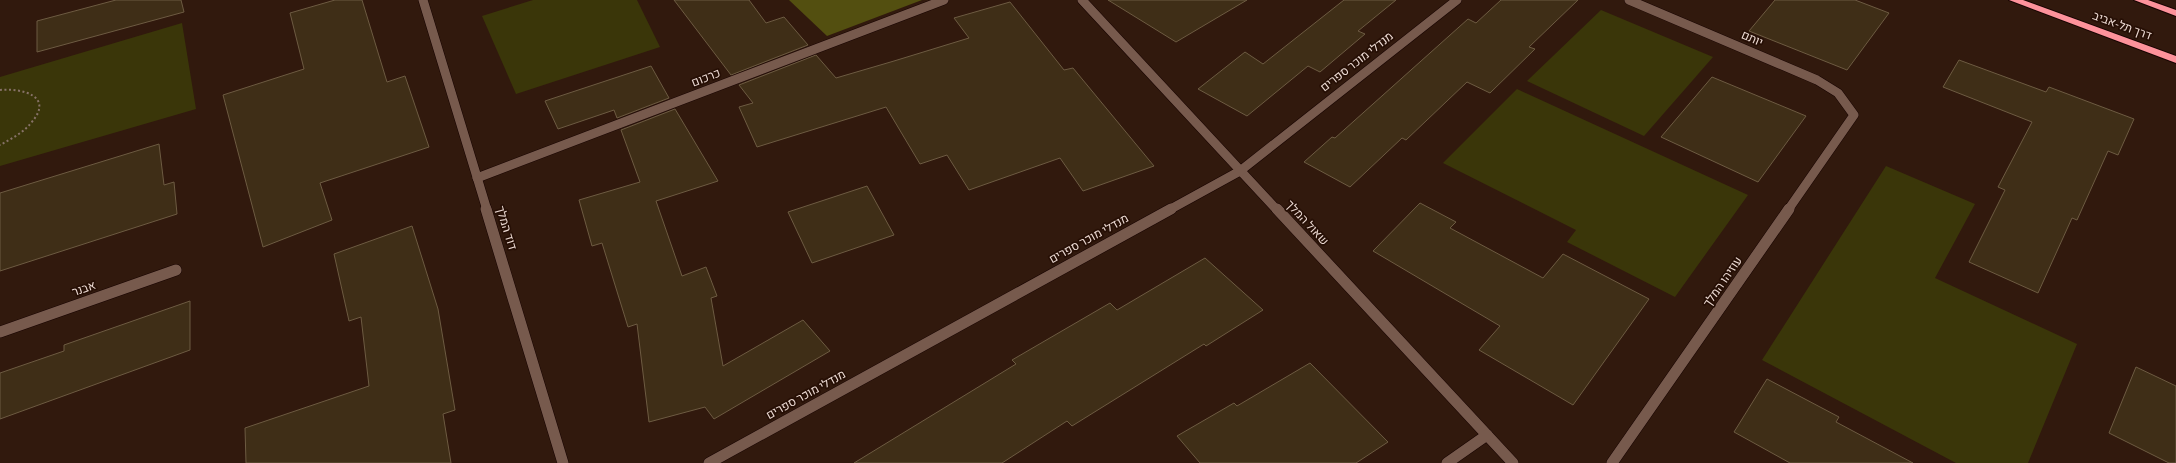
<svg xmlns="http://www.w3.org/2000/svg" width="2176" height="463" font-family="'Source Sans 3',Heebo,sans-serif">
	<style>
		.green { fill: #3a3609 }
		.forest { fill: #534f10 }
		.building { fill: #3f2e17; stroke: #6d5b42 }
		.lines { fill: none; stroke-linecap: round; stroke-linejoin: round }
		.lane-casing { stroke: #170300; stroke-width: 10 }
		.street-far1-casing { stroke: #170300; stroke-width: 10 }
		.street-casing { stroke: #170300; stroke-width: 12 }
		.highway-casing { stroke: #170300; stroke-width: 2 }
		.path { stroke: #877268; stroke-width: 2; stroke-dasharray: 2 2.5; stroke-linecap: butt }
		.lane { stroke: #775a4d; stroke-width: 9 }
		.street-far1 { stroke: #775a4d; stroke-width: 9 }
		.street { stroke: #775a4d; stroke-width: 11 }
		.highway { fill: #fd929b; fill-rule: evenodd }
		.labels { text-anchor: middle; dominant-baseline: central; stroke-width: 3.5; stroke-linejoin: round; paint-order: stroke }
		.street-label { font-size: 12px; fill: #eddbd4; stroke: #260f05 }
	</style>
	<rect width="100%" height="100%" fill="#31190d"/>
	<g class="green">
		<polygon points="533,0 637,0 660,47 516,94 482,16"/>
		<polygon points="1601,10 1713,57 1644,136 1527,81"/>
		<polygon points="182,23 196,109 0,166 0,77"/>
		<polygon points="1517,89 1748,195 1675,297 1567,242 1576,230 1443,163"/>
		<polygon points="1886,166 1975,204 1935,278 2077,344 2028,463 1956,463 1762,360"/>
	</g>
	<polygon class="forest" points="789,0 922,0 827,36"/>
	<g class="building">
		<polygon points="116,0 181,0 184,12 37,52 37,21"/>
		<polygon points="335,0 362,0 387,82 405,76 429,147 320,183 332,220 263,247 223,95 304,69 290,13"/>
		<polygon points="674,0 749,0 766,23 784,17 808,45 731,75"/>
		<polygon points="1108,0 1247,0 1176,42"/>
		<polygon points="1344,0 1396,0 1358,31 1365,34 1320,72 1308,66 1247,116 1198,89 1245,52 1263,64"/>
		<polygon points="1501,0 1578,0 1529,47 1535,49 1490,93 1467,82 1406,140 1402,138 1350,187 1304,162 1332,137 1335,138 1468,19 1476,23"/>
		<polygon points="1775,0 1855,0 1889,13 1847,70 1749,31"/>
		<polygon points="1010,2 1064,70 1073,68 1154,166 1083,191 1060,158 969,190 947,155 920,164 886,107 757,147 739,107 753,103 739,85 816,55 836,78 894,61 969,38 954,18"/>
		<polygon points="1959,60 2046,92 2049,87 2134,119 2118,155 2108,151 2077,220 2072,218 2038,293 1969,262 2005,190 1998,187 2032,122 1943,87"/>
		<polygon points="651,66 669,98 617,118 614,110 558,129 545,101"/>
		<polygon points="1712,77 1806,116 1758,182 1661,137"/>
		<polygon points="675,109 718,181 656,201 682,276 706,267 717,296 711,298 723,366 803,320 830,351 714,419 705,407 649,422 637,324 628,327 602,243 592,246 579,200 640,182 621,130"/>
		<polygon points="159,144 164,185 174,182 177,214 0,271 0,193"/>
		<polygon points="867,186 894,235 812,263 788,212"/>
		<polygon points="1420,203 1456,222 1450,228 1543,278 1563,254 1649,299 1573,405 1479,350 1500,326 1373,251"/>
		<polygon points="412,226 438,309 455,410 443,414 451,463 246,463 245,428 369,386 361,317 349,321 334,254"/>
		<polygon points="1205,258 1263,310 1206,346 1204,344 1072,426 1067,421 1002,463 854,463 1016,364 1012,360 1110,303 1117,310"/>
		<polygon points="190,301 190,350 0,419 0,373 64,351 64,345"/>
		<polygon points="1310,363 1388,442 1356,463 1200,463 1177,436 1234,403 1237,406"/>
		<polygon points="2136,367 2176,386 2176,463 2169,463 2109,433"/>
		<polygon points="1767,379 1839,417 1836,422 1913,463 1790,463 1734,432"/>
	</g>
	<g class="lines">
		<g class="lane-casing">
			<polyline id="lane" points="477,178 944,0"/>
		</g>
		<g class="street-far1-casing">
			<g id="street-far1">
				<polyline points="423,0 487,210"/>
				<polyline points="1082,0 1277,210"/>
				<polyline points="1629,0 1817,80 1838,93 1854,115 1788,210"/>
				<polyline points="1169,210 1240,171 1457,0"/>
			</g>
		</g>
		<g class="street-casing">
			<g id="street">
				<polyline points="486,209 563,463"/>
				<polyline points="1277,209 1513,463"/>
				<polyline points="0,332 176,270"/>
				<polyline points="709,463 1171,209"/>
				<polyline points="1447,463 1487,435"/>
				<polyline points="1612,463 1789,209"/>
			</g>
		</g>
		<g class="highway-casing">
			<g id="highway">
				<polygon points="2009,0 2023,0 2176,56 2176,63"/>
				<polygon points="2134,0 2148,0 2176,10 2176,16"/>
			</g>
		</g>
		<path class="path" d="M0,90C22,88 55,96 31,123C23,133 11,139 0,145"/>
		<use href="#lane" class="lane"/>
		<use href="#street-far1" class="street-far1"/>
		<use href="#street" class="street"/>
		<use href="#highway" class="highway"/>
	</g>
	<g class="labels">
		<g class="street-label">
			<text transform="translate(2122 26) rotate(20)">דרך תל-אביב</text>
			<text transform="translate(1752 39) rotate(23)">יותם</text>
			<text transform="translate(1357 62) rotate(-38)">מנדלי מוכר ספרים</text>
			<text transform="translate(706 78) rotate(-21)">כרכום</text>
			<text transform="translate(1307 223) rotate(47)">שאול המלך</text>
			<text transform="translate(506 228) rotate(73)">דוד המלך</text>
			<text transform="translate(1089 239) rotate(-29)">מנדלי מוכר ספרים</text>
			<text transform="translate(1723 282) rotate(-55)">עוזיהו המלך</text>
			<text transform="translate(84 289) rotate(-19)">אבנר</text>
			<text transform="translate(806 395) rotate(-29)">מנדלי מוכר ספרים</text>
		</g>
	</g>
</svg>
